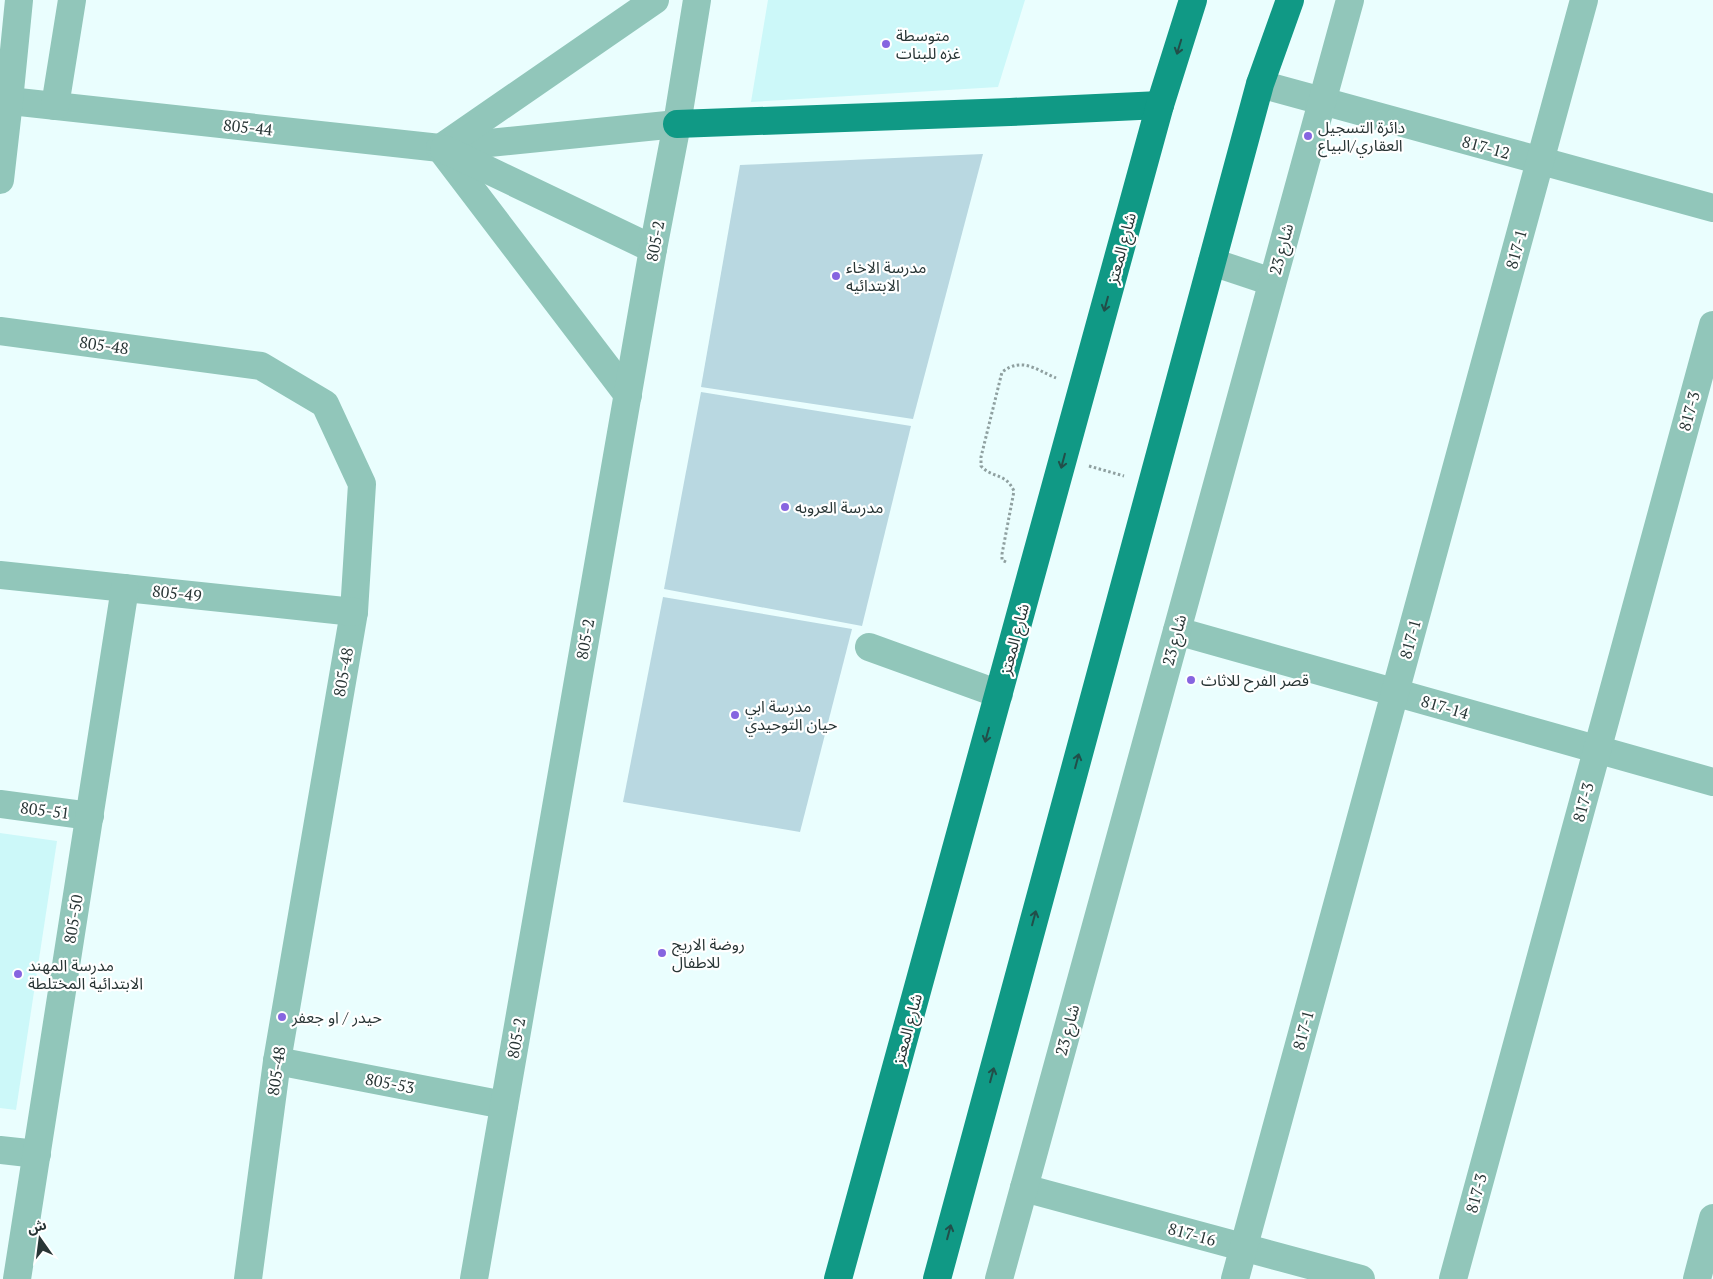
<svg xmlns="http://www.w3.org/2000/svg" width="1713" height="1279" font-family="'PT Serif','Noto Sans Arabic',serif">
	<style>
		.built { fill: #ccf8f9 }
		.building { fill: #b9d8e1 }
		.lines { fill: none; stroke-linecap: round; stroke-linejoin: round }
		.path { stroke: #8fa0a0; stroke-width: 3; stroke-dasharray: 2.5 2.5; stroke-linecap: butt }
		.minor { stroke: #91c6ba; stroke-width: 28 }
		.major { stroke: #109985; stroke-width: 28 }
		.oneway { stroke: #224e49 }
		.poi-dot { fill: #8665e0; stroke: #fff; stroke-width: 2 }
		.labels { text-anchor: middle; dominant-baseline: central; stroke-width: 4.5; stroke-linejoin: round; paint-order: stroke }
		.poi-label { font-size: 16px; fill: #283535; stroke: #fff; text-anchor: start }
		.street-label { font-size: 16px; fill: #283535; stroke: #fff }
	</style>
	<rect width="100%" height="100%" fill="#eafefe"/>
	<g class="built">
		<polygon points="768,0 1025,0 998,87 751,102"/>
		<polygon points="0,833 57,841 16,1110 0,1108"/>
	</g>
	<g class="building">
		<polygon points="983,154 913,419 701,387 740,165"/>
		<polygon points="701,392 911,426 862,626 664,589"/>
		<polygon points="663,597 852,629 800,832 623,802"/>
	</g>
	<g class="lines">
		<g class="path">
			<polyline points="1089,466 1124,476"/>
			<path d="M1006,562L1002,560V554L1014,491C1005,472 993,479 981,466V457L1002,372C1022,357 1035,369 1056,378"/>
		</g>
		<g class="minor">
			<polyline points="1260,84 1713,208"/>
			<polyline points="0,100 440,148 677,124"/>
			<polyline points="55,106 72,0"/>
			<polyline points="442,147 655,0"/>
			<polyline points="440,148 628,395"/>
			<polyline points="444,149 653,249"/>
			<polyline points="0,180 9,101 19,0"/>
			<polyline points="1212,262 1272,282"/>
			<polyline points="0,331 261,366 325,404 362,484 354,612 277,1061 248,1279"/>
			<polyline points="0,575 354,612"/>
			<polyline points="1177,631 1713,782"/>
			<polyline points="869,647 999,694"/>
			<polyline points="0,804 90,816"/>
			<polyline points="277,1061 504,1105"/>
			<polyline points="0,1150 37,1154"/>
			<polyline points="1024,1188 1361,1279"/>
			<polyline points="17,1279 125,588"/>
			<polyline points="474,1279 653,249 677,124 697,0"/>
			<polyline points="999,1279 1350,0"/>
			<polyline points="1235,1279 1584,0"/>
			<polyline points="1453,1279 1713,325"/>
			<polyline points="1697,1279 1713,1218"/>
		</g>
		<g class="major">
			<polyline points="677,124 1010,112 1160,105"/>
			<polyline points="838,1279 1160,105 1193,0"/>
			<polyline points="937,1279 1260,84 1290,0"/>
		</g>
	</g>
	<defs><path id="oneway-shaft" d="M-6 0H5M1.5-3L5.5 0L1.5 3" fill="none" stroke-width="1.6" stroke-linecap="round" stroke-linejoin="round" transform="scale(1.25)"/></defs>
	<g class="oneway">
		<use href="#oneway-shaft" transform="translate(1179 47) rotate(107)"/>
		<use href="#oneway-shaft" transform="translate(1106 304) rotate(105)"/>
		<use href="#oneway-shaft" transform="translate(1063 461) rotate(105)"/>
		<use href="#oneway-shaft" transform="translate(987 735) rotate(105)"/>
		<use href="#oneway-shaft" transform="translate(1077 761) rotate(-75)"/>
		<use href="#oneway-shaft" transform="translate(1034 918) rotate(-75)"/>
		<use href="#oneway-shaft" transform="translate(992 1075) rotate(-75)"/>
		<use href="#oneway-shaft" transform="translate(949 1232) rotate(-75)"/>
	</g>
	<g class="poi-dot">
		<circle cx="886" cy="44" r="5"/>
		<circle cx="1308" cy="136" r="5"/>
		<circle cx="836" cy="276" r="5"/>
		<circle cx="785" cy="507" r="5"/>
		<circle cx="1191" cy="680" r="5"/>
		<circle cx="735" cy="715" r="5"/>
		<circle cx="662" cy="953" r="5"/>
		<circle cx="18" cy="974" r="5"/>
		<circle cx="282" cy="1017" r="5"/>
	</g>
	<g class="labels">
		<g class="poi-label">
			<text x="896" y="35">متوسطة<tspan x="896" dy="18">غزه للبنات</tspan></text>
			<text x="1318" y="127">دائرة التسجيل<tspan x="1318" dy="18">العقاري/البياع</tspan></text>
			<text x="846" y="267">مدرسة الاخاء<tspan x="846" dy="18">الابتدائيه</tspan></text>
			<text x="795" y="507">مدرسة العروبه</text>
			<text x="1201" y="680">قصر الفرح للاثاث</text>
			<text x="745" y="706">مدرسة ابي<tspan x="745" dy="18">حيان التوحيدي</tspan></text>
			<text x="672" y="944">روضة الاريج<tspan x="672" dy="18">للاطفال</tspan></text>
			<text x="28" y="965">مدرسة المهند<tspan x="28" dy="18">الابتدائية المختلطة</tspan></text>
			<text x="292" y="1017">حيدر / او جعفر</text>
		</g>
		<g class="street-label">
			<text transform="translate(248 127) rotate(6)">805-44</text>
			<text transform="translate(1486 147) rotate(15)">817-12</text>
			<text transform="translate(655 241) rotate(-80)">805-2</text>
			<text transform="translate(1121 248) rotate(-75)">شارع المعتز</text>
			<text transform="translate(1281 249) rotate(-75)">شارع 23</text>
			<text transform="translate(1516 249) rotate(-75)">817-1</text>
			<text transform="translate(104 345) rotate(8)">805-48</text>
			<text transform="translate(1689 411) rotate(-75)">817-3</text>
			<text transform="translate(177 593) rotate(6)">805-49</text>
			<text transform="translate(585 639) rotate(-80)">805-2</text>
			<text transform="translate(1014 639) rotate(-75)">شارع المعتز</text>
			<text transform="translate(1410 639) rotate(-75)">817-1</text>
			<text transform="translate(1174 640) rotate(-75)">شارع 23</text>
			<text transform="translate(343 672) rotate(-80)">805-48</text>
			<text transform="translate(1445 707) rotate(16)">817-14</text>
			<text transform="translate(1583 802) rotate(-75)">817-3</text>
			<text transform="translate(45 810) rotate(7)">805-51</text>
			<text transform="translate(73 919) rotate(-81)">805-50</text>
			<text transform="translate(907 1029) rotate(-75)">شارع المعتز</text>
			<text transform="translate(1067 1030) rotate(-75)">شارع 23</text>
			<text transform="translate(1303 1030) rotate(-75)">817-1</text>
			<text transform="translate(516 1038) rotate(-80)">805-2</text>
			<text transform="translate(276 1071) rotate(-82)">805-48</text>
			<text transform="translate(390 1083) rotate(11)">805-53</text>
			<text transform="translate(1476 1193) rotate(-75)">817-3</text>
			<text transform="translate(1192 1234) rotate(15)">817-16</text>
		</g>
	</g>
	<g transform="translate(40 1239) rotate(346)" stroke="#ffffff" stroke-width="4" paint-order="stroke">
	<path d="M0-4L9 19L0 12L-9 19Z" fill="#283535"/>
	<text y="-8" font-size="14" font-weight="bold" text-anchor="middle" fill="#283535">ش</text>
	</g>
</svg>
